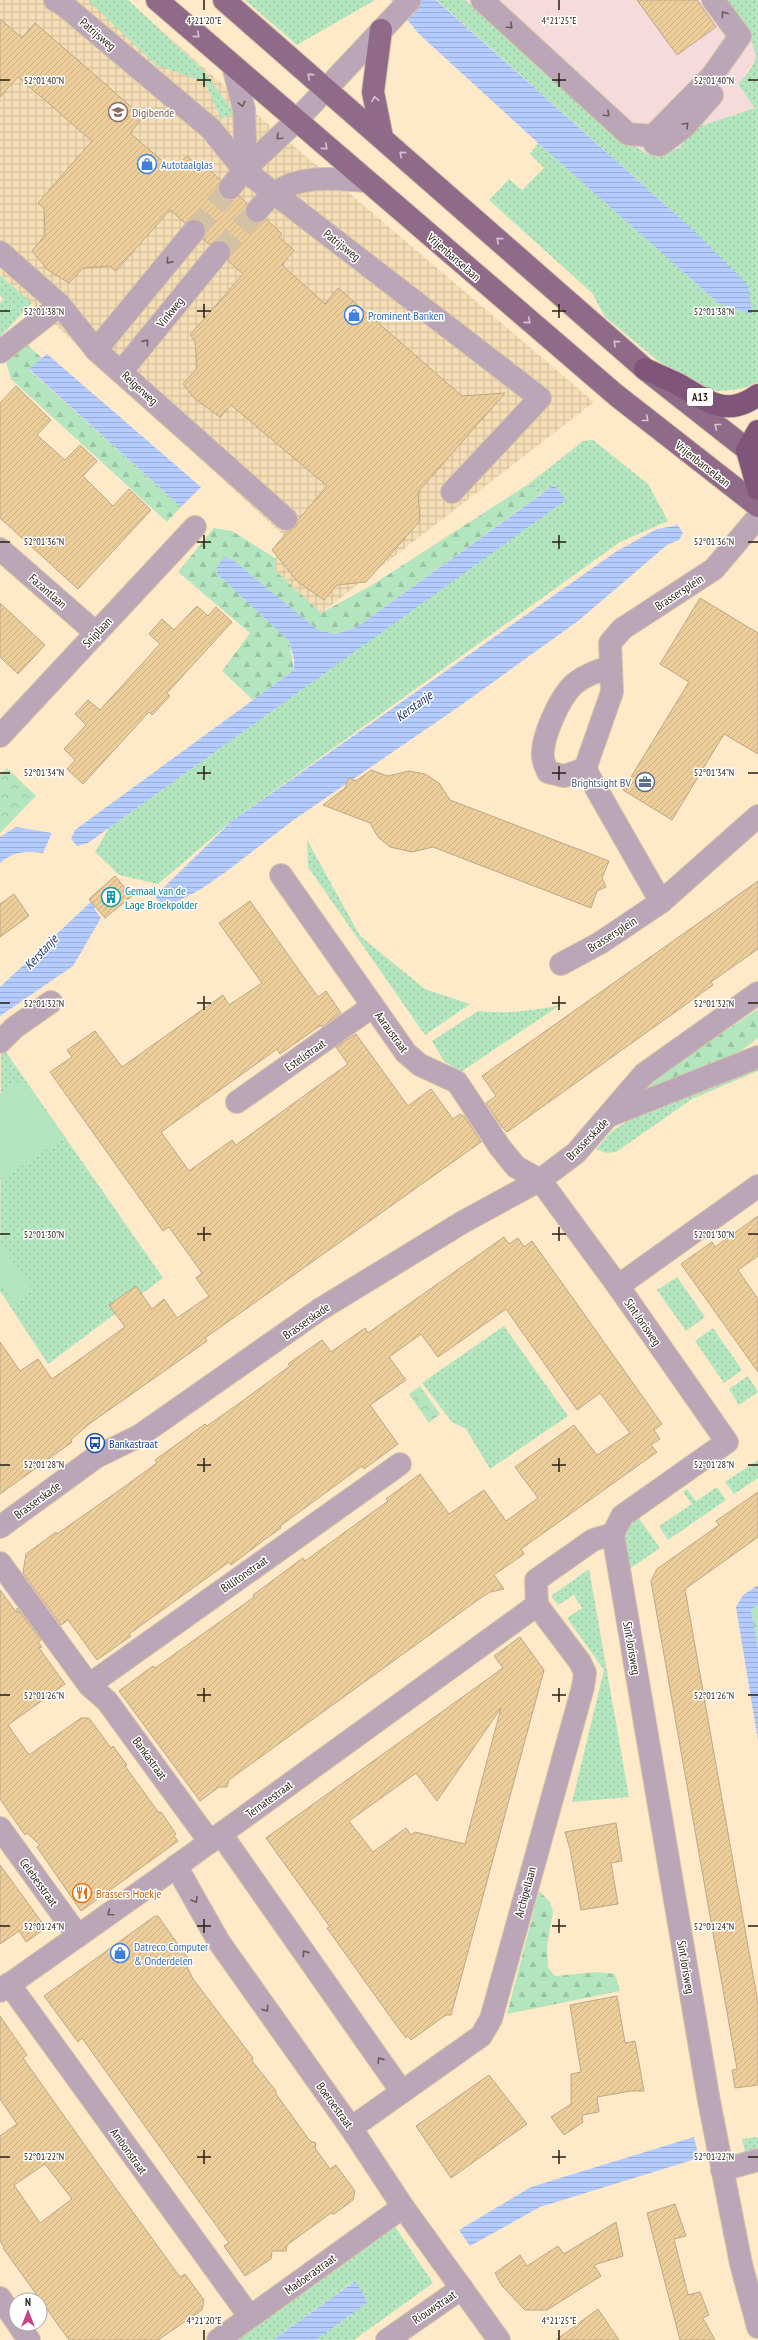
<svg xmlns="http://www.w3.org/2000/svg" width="758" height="2340" font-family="'PT Sans Narrow',sans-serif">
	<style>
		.commercial { fill: #f6dbdd }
		.industrial { fill: url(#industrial-grid) }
		.grass { fill: url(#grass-dots) }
		.forest { fill: url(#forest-firs) }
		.park { fill: url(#park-crowns) }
		.pitch { fill: #b3e5be }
		.water { fill: url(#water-rules) }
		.building { fill: url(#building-hatch); stroke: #bba888; fill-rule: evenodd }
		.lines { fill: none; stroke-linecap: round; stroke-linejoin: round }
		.minor-tunnel { stroke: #d3c1a4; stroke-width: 22; stroke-dasharray: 22 11; stroke-linecap: butt }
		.minor-casing { stroke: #d7c5a7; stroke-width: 24 }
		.major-casing { stroke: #d7c5a7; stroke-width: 24 }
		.highway-casing { stroke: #d7c5a7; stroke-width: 24 }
		.minor { stroke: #bba6b7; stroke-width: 22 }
		.major { stroke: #906b89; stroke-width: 22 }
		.highway { stroke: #805579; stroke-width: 22 }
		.oneway { stroke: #6a5c5d }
		.oneway2 { stroke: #d3c4d0 }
		.ticks { fill: none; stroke: #271f13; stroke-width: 1.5 }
		.labels { text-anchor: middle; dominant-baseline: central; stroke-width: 3; stroke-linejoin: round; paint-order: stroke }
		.shield { fill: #fff; stroke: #68625a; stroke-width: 1 }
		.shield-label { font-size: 11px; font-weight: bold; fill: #271f13 }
		.street-label { font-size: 12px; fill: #271f13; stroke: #fff }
		.education-label { font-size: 12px; fill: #785e54; stroke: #fff; text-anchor: start }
		.shop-label { font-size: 12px; fill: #366cbe; stroke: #fff; text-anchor: start }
		.service-label { font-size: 12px; fill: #4e5e75; stroke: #fff; text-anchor: end }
		.culture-label { font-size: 12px; fill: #0d838f; stroke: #fff; text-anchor: start }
		.transit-label { font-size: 12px; fill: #164399; stroke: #fff; text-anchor: start }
		.food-label { font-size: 12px; fill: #c56008; stroke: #fff; text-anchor: start }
		.water-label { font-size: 13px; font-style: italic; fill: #1d356f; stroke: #fff }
		.ticks-label { font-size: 10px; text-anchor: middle; fill: #271f13; stroke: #fff; stroke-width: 3; stroke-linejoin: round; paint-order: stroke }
	</style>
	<defs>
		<pattern id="industrial-grid" width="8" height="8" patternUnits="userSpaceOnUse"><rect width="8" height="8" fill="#f5ddb5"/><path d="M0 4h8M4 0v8" fill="none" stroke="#d2bd9b"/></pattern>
		<pattern id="grass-dots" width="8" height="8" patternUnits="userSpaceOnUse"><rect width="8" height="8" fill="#b3e5be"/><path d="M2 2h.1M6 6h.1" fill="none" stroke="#9ac4a2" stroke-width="1.8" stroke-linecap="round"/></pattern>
		<pattern id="forest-firs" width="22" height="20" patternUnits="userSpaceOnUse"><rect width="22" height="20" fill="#b3e5be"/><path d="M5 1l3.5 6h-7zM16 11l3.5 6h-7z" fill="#9ac4a2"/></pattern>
		<pattern id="park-crowns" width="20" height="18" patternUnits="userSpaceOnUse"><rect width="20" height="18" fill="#b3e5be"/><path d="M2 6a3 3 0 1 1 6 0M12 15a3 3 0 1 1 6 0" fill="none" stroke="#9ac4a2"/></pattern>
		<pattern id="water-rules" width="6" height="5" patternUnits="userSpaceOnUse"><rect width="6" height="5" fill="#b3cbfd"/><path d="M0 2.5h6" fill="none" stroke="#9aaed8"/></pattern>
		<pattern id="building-hatch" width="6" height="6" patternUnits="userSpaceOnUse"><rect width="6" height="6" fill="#edce9b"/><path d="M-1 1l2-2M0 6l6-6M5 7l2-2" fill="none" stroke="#cbb085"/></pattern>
	</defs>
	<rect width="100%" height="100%" fill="#feeac8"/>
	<polygon class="commercial" points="465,0 724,0 747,31 755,48 755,60 738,84 755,108 695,128 679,148 659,154 647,154 630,143"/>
	<polygon class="industrial" points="0,0 127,0 254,112 594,402 321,613 276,571 275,558 288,545 282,534 0,274"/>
	<g class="grass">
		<polygon points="88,0 128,0 203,70 235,114 221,118 205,82 156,65"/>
		<polygon points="245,0 375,0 297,45"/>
		<path d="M437,0H465L630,143L647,154H659L679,148L695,128L755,108L738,84C744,77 752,69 755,60C758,42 734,14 724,0H758V382L741,389L719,391L708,390L675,375L605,317L592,293L489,200L509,179L522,190L544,168L530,154L538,143L718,303L752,313L689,226Z"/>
		<polygon points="0,275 32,303 0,337 0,303 4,299 0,296"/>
		<polygon points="593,440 648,484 668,521 620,542 232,821 158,884 119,875 95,852 109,828 565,500 554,485 538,496 530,483 583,441"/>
		<polygon points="307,840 360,936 425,989 470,1004 425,1035 308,867"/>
		<path d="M560,1005L461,1072L444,1061L432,1041L478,1011C507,1014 532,1011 560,1005Z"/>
		<polygon points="1,1045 163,1278 48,1364 0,1291"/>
		<polygon points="758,1068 758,1071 692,1099 616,1152 606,1153 596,1149 612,1131 644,1111"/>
		<polygon points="677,1277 705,1317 686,1331 657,1290"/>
		<polygon points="504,1326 568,1416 490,1469 466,1429 452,1422 422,1383"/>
		<polygon points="713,1328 742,1370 724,1383 695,1341"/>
		<polygon points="748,1376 758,1392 739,1405 729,1389"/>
		<polygon points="758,1460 758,1478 734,1494 725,1482"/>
		<polygon points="717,1487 726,1500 668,1540 659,1526 692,1504 683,1492 687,1489 696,1501"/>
		<path d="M638,1517L660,1548L631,1568L624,1569C622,1549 620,1530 638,1517Z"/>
		<polygon points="589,1569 629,1797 572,1802 604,1670 567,1618 582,1608 574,1595 558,1605 551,1596"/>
		<polygon points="758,2137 758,2150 745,2153 742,2139"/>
		<polygon points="392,2222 433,2283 354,2340 316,2340 368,2302 354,2281 273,2340 226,2340"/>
	</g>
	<g class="forest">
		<polygon points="22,340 42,358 29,370 181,507 167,522 11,379 5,357"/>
		<polygon points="530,483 538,496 357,627 335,634 318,630 233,560 224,557 217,574 289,641 294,670 253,700 222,671 250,633 178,572 214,528 232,531 275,558 276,571 321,613 372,585"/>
		<polygon points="758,1009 758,1038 738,1053 646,1089 645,1085"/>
		<polygon points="758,1605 758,1648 751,1610"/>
		<polygon points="539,1891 550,1902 553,1912 547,1946 548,1967 555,1976 597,1972 615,1974 620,1991 507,2014"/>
	</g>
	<g class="park">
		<polygon points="7,768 36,796 0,833 0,775"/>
		<polygon points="420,1386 440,1414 429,1423 409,1394"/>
	</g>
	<g class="pitch">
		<polygon points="22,1080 65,1137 0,1180 0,1094"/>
		<polygon points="0,1243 32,1289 13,1303 0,1284"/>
	</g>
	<g class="water">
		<polygon points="391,0 436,0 689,226 748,285 752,314 718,303 538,143 419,34"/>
		<polygon points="47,354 201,487 181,507 29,369"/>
		<polygon points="554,485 566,500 88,843 77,846 71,839 75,830 294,670 294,659 289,641 217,574 217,567 224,557 233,560 318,630 335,634 357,627"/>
		<polygon points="677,524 683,533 679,540 667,545 578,621 457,708 295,819 227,871 201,889 163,909 155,896 232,821 617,551 657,529 675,526"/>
		<path d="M16,827L52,833L43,853C27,851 13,851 0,863V837Z"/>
		<polygon points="93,900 95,910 101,918 73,966 0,1016 0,987"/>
		<polygon points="758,1585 758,1605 751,1610 758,1648 758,1741 736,1607 743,1595"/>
		<polygon points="694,2137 699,2158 540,2207 470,2246 459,2230 531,2187"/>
		<polygon points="355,2281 368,2302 316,2340 273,2340"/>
	</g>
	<g class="building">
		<polygon points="637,0 697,0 716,27 677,55"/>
		<polygon points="0,19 22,38 35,23 143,117 130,133 173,170 187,156 202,169 205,166 221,180 218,187 222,198 229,200 239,196 247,203 245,215 249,221 255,223 266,219 282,234 279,237 294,250 282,265 325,304 338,288 462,396 505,393 418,492 420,521 366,582 337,585 324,600 298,582 272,550 288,531 296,527 298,520 327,486 231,405 220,417 195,399 183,384 197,368 195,341 190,335 243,274 228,261 231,254 227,243 221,240 209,244 203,239 206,233 202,222 196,219 185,223 170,210 116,271 110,266 83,268 69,283 48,270 32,251 45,235 44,208 38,203 92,141 18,77 0,97"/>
		<polygon points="16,386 51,420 37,435 65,460 80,445 97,461 83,476 113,506 129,489 151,510 78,589 0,518 0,403"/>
		<polygon points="700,598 758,633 758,754 724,734 672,820 623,790 689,682 660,664"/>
		<polygon points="0,603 45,645 18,674 0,657"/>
		<polygon points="197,606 208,616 216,607 232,622 167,693 170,696 152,715 149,712 83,784 67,769 75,760 64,749 86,725 75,714 88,700 100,710 160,644 149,634 162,619 174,630"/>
		<polygon points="371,770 388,776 409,771 425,774 439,783 450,800 609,861 602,878 606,887 597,891 591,908 433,847 412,852 390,847 378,837 370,823 323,805 345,788 349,778 356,781"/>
		<polygon points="115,876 132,896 105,918 89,899"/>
		<polygon points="758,881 758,949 711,982 713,985 507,1132 502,1127 486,1103 496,1096 482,1076"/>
		<polygon points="14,894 29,916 0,937 0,904"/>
		<polygon points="250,901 318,997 326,991 341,1013 322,1027 321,1025 280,1054 277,1049 161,1132 189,1171 232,1140 236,1145 348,1064 336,1047 356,1034 408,1106 431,1089 453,1119 460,1114 465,1117 481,1142 205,1338 207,1341 89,1424 71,1440 72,1442 0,1494 0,1342 20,1371 38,1359 52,1379 125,1327 109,1305 136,1286 152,1309 164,1299 177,1318 209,1296 196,1278 202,1273 169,1227 163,1231 50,1072 72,1057 67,1050 95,1031 122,1067 223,995 229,1005 262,983 219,923"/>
		<polygon points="758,1216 758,1256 738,1270 758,1299 758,1372 681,1264 712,1242 715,1247"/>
		<polygon points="504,1237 509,1244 518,1238 524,1247 532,1241 572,1297 662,1424 654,1430 660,1439 651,1445 657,1452 521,1549 524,1554 494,1575 504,1589 490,1592 482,1597 237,1774 229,1780 227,1787 219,1787 200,1801 119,1691 153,1666 155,1668 221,1621 254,1597 253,1595 303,1558 305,1561 388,1501 386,1499 420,1474 449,1514 484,1490 506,1521 538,1498 515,1467 574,1425 597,1455 630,1433 600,1393 577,1410 506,1309 438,1357 421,1334 389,1357 406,1380 370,1405 398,1444 364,1469 362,1466 280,1526 281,1528 264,1540 231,1565 229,1562 129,1634 131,1636 97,1660 68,1620 61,1625 23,1573 26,1554 56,1532 57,1534 124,1487 157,1463 155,1460 205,1424 207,1426 241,1402 290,1366 288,1364 322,1340 331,1352 365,1328 368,1333"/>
		<polygon points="758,1492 758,1537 685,1589 758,2003 758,2085 735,2088 732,2070 737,2069 651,1581 657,1569 719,1525 716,1521"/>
		<polygon points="0,1590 17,1613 17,1608 41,1640 38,1642 42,1647 39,1648 65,1684 8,1725 29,1755 81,1718 89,1718 111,1748 113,1746 127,1765 125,1766 159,1813 161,1812 176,1834 174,1836 178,1841 81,1911 37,1847 40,1845 27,1833 25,1835 0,1799"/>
		<path d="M520,1637L544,1670L451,2015H446L411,2040L408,2036L406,2038L394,2022L327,1928L330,1927L266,1838L503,1668L494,1656ZM501,1708L465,1844L415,1832L411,1835L406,1828L373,1852L349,1821L416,1773L437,1801Z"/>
		<polygon points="616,1823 622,1861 611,1863 618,1904 581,1910 570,1849 565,1832"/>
		<polygon points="0,1865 46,1928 26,1942 19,1931 0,1944"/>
		<polygon points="155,1916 158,1916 187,1957 187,1967 193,1979 253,2058 252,2061 276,2091 276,2094 305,2134 310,2141 316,2143 315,2148 330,2169 336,2165 355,2191 353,2200 334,2214 331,2213 287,2245 286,2251 272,2251 271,2259 245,2276 224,2246 229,2243 205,2210 82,2038 78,2042 44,1996"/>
		<polygon points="617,1996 625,2043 635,2041 644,2091 631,2091 597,2097 599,2112 582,2115 583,2122 564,2135 551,2117 571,2104 571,2074 581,2072 570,2005"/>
		<path d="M0,2016L27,2055L23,2058L96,2161L180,2277L185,2274L204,2300L202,2310L158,2340H69L3,2248L4,2247L0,2241V2136L17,2124L0,2099ZM45,2164L72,2199L40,2223L14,2185Z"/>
		<polygon points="489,2075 527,2124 451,2178 416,2126"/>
		<polygon points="675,2204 686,2236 674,2239 688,2295 700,2292 709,2315 703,2318 715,2340 680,2340 647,2213"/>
		<polygon points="616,2222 623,2256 594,2265 601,2276 547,2310 525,2310 502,2286 495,2273 520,2255 527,2266 558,2246 564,2254"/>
		<polygon points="598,2309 619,2340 556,2340"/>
	</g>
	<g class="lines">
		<g class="minor-tunnel">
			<polyline points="194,231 230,188"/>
			<polyline points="219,252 257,211"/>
		</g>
		<g class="minor-casing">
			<g id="minor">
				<polyline points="55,0 65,6 211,129 244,170 540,398 452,492"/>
				<polyline points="482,0 628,134 653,136 712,76 740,36 713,0"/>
				<polyline points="233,66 244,109 245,138 244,170"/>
				<polyline points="655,144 660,145 684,127 712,95"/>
				<polyline points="230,188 244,170 296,121 410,0"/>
				<path d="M257,211C262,205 268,198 275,193C301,174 335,179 366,181"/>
				<polyline points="0,252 60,305 96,350 286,519"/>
				<polyline points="96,350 194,231"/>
				<polyline points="0,352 60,305"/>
				<polyline points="121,372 219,252"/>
				<polyline points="0,549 96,633"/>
				<polyline points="0,736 195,527"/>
				<path d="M585,769L564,776L548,772C546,767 543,762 543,757C541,738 560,697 574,684C585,675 597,671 610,667"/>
				<polyline points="281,875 406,1053 420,1065 457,1082 499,1146 516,1167 540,1180 618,1286 727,1442 622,1516 613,1534 593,1540 536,1580 537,1605"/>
				<polyline points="661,902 585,769 612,692 610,643 622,629 714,569 758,517"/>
				<polyline points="561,964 600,943 661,902 758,816"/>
				<polyline points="0,1042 14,1028 51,1002"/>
				<polyline points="237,1102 373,1006"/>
				<polyline points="611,1115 758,1057"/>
				<polyline points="618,1286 758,1186"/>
				<polyline points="0,1527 96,1457 139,1436 319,1310 463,1222 540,1180 576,1153 644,1074 758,993"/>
				<polyline points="613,1534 709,2101 741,2264 758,2327"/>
				<polyline points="0,1563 89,1685 107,1701 210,1842"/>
				<polyline points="89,1685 400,1464"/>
				<polyline points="0,1828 78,1936"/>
				<polyline points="221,1834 402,2092"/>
				<polyline points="176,1866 219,1942 351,2128 403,2207 499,2340"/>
				<polyline points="9,1984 250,2317"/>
				<polyline points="0,1991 160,1878 537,1605"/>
				<polyline points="351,2128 481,2036 491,2019 583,1687 585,1673 580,1662 537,1605"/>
				<polyline points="722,2170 758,2160"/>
				<polyline points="0,2298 16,2321"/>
				<polyline points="18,2324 29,2340"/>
				<polyline points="218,2340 403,2207"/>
				<polyline points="387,2340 462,2288"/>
			</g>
		</g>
		<g class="major-casing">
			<g id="major">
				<polyline points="157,0 616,395 758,506"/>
				<polyline points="224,0 645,369 758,458"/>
				<polyline points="381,30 373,92 382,137"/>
			</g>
		</g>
		<g class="highway-casing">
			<g id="highway">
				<path d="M645,369C655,374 666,378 676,383C692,391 713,409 733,406C742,405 751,400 758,395"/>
				<polyline points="758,431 747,450 758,489"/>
			</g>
		</g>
		<use href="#minor" class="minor"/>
		<use href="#major" class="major"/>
		<use href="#highway" class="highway"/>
	</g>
	<defs><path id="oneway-chevron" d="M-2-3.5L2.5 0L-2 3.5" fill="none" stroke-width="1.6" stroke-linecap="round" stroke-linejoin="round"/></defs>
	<g class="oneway">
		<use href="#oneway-chevron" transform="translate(724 14) rotate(-126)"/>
		<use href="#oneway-chevron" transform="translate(510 26) rotate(42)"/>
		<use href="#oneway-chevron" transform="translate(242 104) rotate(77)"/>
		<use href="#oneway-chevron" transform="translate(607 114) rotate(43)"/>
		<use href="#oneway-chevron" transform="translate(686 125) rotate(-45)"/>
		<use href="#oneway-chevron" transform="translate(279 137) rotate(137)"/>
		<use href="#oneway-chevron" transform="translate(169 261) rotate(129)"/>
		<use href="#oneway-chevron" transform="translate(146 342) rotate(-51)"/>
		<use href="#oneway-chevron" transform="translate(195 1900) rotate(60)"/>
		<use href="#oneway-chevron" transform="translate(110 1913) rotate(145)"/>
		<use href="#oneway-chevron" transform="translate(305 1953) rotate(-125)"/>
		<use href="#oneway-chevron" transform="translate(266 2009) rotate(55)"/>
		<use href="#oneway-chevron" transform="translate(380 2060) rotate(-125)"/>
	</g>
	<g class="oneway2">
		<use href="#oneway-chevron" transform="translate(197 35) rotate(41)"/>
		<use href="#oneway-chevron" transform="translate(310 76) rotate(-139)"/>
		<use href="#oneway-chevron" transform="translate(375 99) rotate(-101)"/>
		<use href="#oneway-chevron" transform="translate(325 147) rotate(40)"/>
		<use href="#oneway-chevron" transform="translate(402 154) rotate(-139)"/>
		<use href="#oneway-chevron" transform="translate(499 240) rotate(-139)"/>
		<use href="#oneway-chevron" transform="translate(528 321) rotate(40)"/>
		<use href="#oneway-chevron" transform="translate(616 343) rotate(-138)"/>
		<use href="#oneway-chevron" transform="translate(646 419) rotate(39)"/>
		<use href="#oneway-chevron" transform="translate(717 426) rotate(-142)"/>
	</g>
	<path class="ticks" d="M204,0V10M559,0V10M204,73V87M559,73V87M0,80H10M197,80H211M552,80H566M748,80H758M204,304V318M559,304V318M0,311H10M197,311H211M552,311H566M748,311H758M204,535V549M559,535V549M0,542H10M197,542H211M552,542H566M748,542H758M204,766V780M559,766V780M0,773H10M197,773H211M552,773H566M748,773H758M204,996V1010M559,996V1010M0,1003H10M197,1003H211M552,1003H566M748,1003H758M204,1227V1241M559,1227V1241M0,1234H10M197,1234H211M552,1234H566M748,1234H758M204,1458V1472M559,1458V1472M0,1465H10M197,1465H211M552,1465H566M748,1465H758M204,1688V1702M559,1688V1702M0,1695H10M197,1695H211M552,1695H566M748,1695H758M204,1919V1933M559,1919V1933M0,1926H10M197,1926H211M552,1926H566M748,1926H758M204,2150V2164M559,2150V2164M0,2157H10M197,2157H211M552,2157H566M748,2157H758M204,2330V2340M559,2330V2340"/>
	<defs>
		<g id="school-ring" transform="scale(1)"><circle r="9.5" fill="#fff" stroke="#8d6e63" stroke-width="1.5"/><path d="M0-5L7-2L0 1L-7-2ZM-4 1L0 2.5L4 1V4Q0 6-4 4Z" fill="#8d6e63"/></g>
		<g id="shop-ring" transform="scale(1)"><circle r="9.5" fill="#fff" stroke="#3f7fe0" stroke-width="1.5"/><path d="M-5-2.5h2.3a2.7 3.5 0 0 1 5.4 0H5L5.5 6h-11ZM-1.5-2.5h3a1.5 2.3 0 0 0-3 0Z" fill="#3f7fe0"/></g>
		<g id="office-ring" transform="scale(1)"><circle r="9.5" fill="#fff" stroke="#5c6f8a" stroke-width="1.5"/><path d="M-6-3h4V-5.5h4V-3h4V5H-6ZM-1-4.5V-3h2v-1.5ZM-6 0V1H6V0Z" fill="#5c6f8a"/></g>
		<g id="building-ring" transform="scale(1)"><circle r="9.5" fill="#fff" stroke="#0f9aa8" stroke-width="1.5"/><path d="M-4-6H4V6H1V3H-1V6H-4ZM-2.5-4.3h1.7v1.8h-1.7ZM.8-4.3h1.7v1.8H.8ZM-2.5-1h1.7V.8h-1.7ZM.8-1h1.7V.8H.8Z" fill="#0f9aa8"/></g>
		<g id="bus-ring" transform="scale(1)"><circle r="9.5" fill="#fff" stroke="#1a4fb4" stroke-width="1.5"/><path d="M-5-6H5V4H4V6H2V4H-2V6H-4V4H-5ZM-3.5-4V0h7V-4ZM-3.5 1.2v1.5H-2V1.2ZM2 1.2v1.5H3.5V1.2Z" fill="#1a4fb4"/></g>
		<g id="restaurant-ring" transform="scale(1)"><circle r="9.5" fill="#fff" stroke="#e8710a" stroke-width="1.5"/><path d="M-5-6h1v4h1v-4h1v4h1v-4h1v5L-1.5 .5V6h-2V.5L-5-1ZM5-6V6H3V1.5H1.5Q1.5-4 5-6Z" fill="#e8710a"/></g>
	</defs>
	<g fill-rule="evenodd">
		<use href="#school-ring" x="118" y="112"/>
		<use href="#shop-ring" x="147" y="164"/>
		<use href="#shop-ring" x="354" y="315"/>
		<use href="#office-ring" x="645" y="782"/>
		<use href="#building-ring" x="111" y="897"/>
		<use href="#bus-ring" x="95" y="1443"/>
		<use href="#restaurant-ring" x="82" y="1893"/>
		<use href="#shop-ring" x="120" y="1953"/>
	</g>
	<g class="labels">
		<rect class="shield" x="687" y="388" width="26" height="18" rx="3"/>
		<g class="shield-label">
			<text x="700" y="397">A13</text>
		</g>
		<g class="street-label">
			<text transform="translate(98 34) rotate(40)">Patrijsweg</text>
			<text transform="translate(342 245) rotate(38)">Patrijsweg</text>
			<text transform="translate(454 257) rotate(41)">Vrijenbanselaan</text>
			<text transform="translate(170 312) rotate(-51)">Vinkweg</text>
			<text transform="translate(140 388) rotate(42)">Reigerweg</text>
			<text transform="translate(703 464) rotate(38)">Vrijenbanselaan</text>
			<text transform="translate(48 591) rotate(41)">Fazantlaan</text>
			<text transform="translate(679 592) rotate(-33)">Brassersplein</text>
			<text transform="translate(97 632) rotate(-47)">Sniplaan</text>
			<text transform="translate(612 934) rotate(-32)">Brassersplein</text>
			<text transform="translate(392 1032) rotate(54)">Aaraustraat</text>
			<text transform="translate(305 1055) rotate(-35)">Estelístraat</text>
			<text transform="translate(587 1139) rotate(-45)">Brasserskade</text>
			<text transform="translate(306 1321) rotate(-35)">Brasserskade</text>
			<text transform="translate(643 1322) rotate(55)">Sint Jorisweg</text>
			<text transform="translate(37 1500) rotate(-36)">Brasserskade</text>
			<text transform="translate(244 1574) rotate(-35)">Billitonstraat</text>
			<text transform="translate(632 1648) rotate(80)">Sint Jorisweg</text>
			<text transform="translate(150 1758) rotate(54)">Bankastraat</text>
			<text transform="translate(269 1799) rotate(-36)">Ternatestraat</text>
			<text transform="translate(39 1882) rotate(54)">Celebesstraat</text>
			<text transform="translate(525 1892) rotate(-75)">Archipellaan</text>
			<text transform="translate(686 1967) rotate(80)">Sint Jorisweg</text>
			<text transform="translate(335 2105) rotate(54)">Boeroestraat</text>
			<text transform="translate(129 2151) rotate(54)">Ambonstraat</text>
			<text transform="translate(310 2274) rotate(-36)">Madoerastraat</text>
			<text transform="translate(434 2307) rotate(-34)">Riouwstraat</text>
		</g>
		<g class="education-label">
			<text x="132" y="112">Digibende</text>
		</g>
		<g class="shop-label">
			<text x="161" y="164">Autotaalglas</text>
			<text x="368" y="315">Prominent Banken</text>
			<text x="134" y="1946">Datreco Computer<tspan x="134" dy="14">&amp; Onderdelen</tspan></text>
		</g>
		<g class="service-label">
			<text x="631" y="782">Brightsight BV</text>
		</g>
		<g class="culture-label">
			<text x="125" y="890">Gemaal van de<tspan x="125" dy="14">Lage Broekpolder</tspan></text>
		</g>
		<g class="transit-label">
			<text x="109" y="1443">Bankastraat</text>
		</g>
		<g class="food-label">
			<text x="96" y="1893">Brassers Hoekje</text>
		</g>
		<g class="water-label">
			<text transform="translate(414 706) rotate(-36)">Kerstanje</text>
			<text transform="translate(41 952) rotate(-47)">Kerstanje</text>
		</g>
	</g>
	<g class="ticks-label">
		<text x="204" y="24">4°21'20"E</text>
		<text x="559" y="24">4°21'25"E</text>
		<text x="44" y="84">52°01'40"N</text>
		<text x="714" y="84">52°01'40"N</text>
		<text x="44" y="315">52°01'38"N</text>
		<text x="714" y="315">52°01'38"N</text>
		<text x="44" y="545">52°01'36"N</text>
		<text x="714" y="545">52°01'36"N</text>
		<text x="44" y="776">52°01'34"N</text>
		<text x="714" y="776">52°01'34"N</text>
		<text x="44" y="1007">52°01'32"N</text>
		<text x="714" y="1007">52°01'32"N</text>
		<text x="44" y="1238">52°01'30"N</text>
		<text x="714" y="1238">52°01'30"N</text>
		<text x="44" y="1468">52°01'28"N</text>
		<text x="714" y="1468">52°01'28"N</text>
		<text x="44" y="1699">52°01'26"N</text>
		<text x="714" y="1699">52°01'26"N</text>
		<text x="44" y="1930">52°01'24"N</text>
		<text x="714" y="1930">52°01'24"N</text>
		<text x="44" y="2160">52°01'22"N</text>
		<text x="714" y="2160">52°01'22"N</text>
		<text x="204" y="2324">4°21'20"E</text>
		<text x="559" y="2324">4°21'25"E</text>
	</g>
	<g transform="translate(28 2312)"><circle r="19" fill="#ffffff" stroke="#a9a5a1"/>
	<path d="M0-3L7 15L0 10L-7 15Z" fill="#c84488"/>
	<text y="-6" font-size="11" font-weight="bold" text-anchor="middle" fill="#271f13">N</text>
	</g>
</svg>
